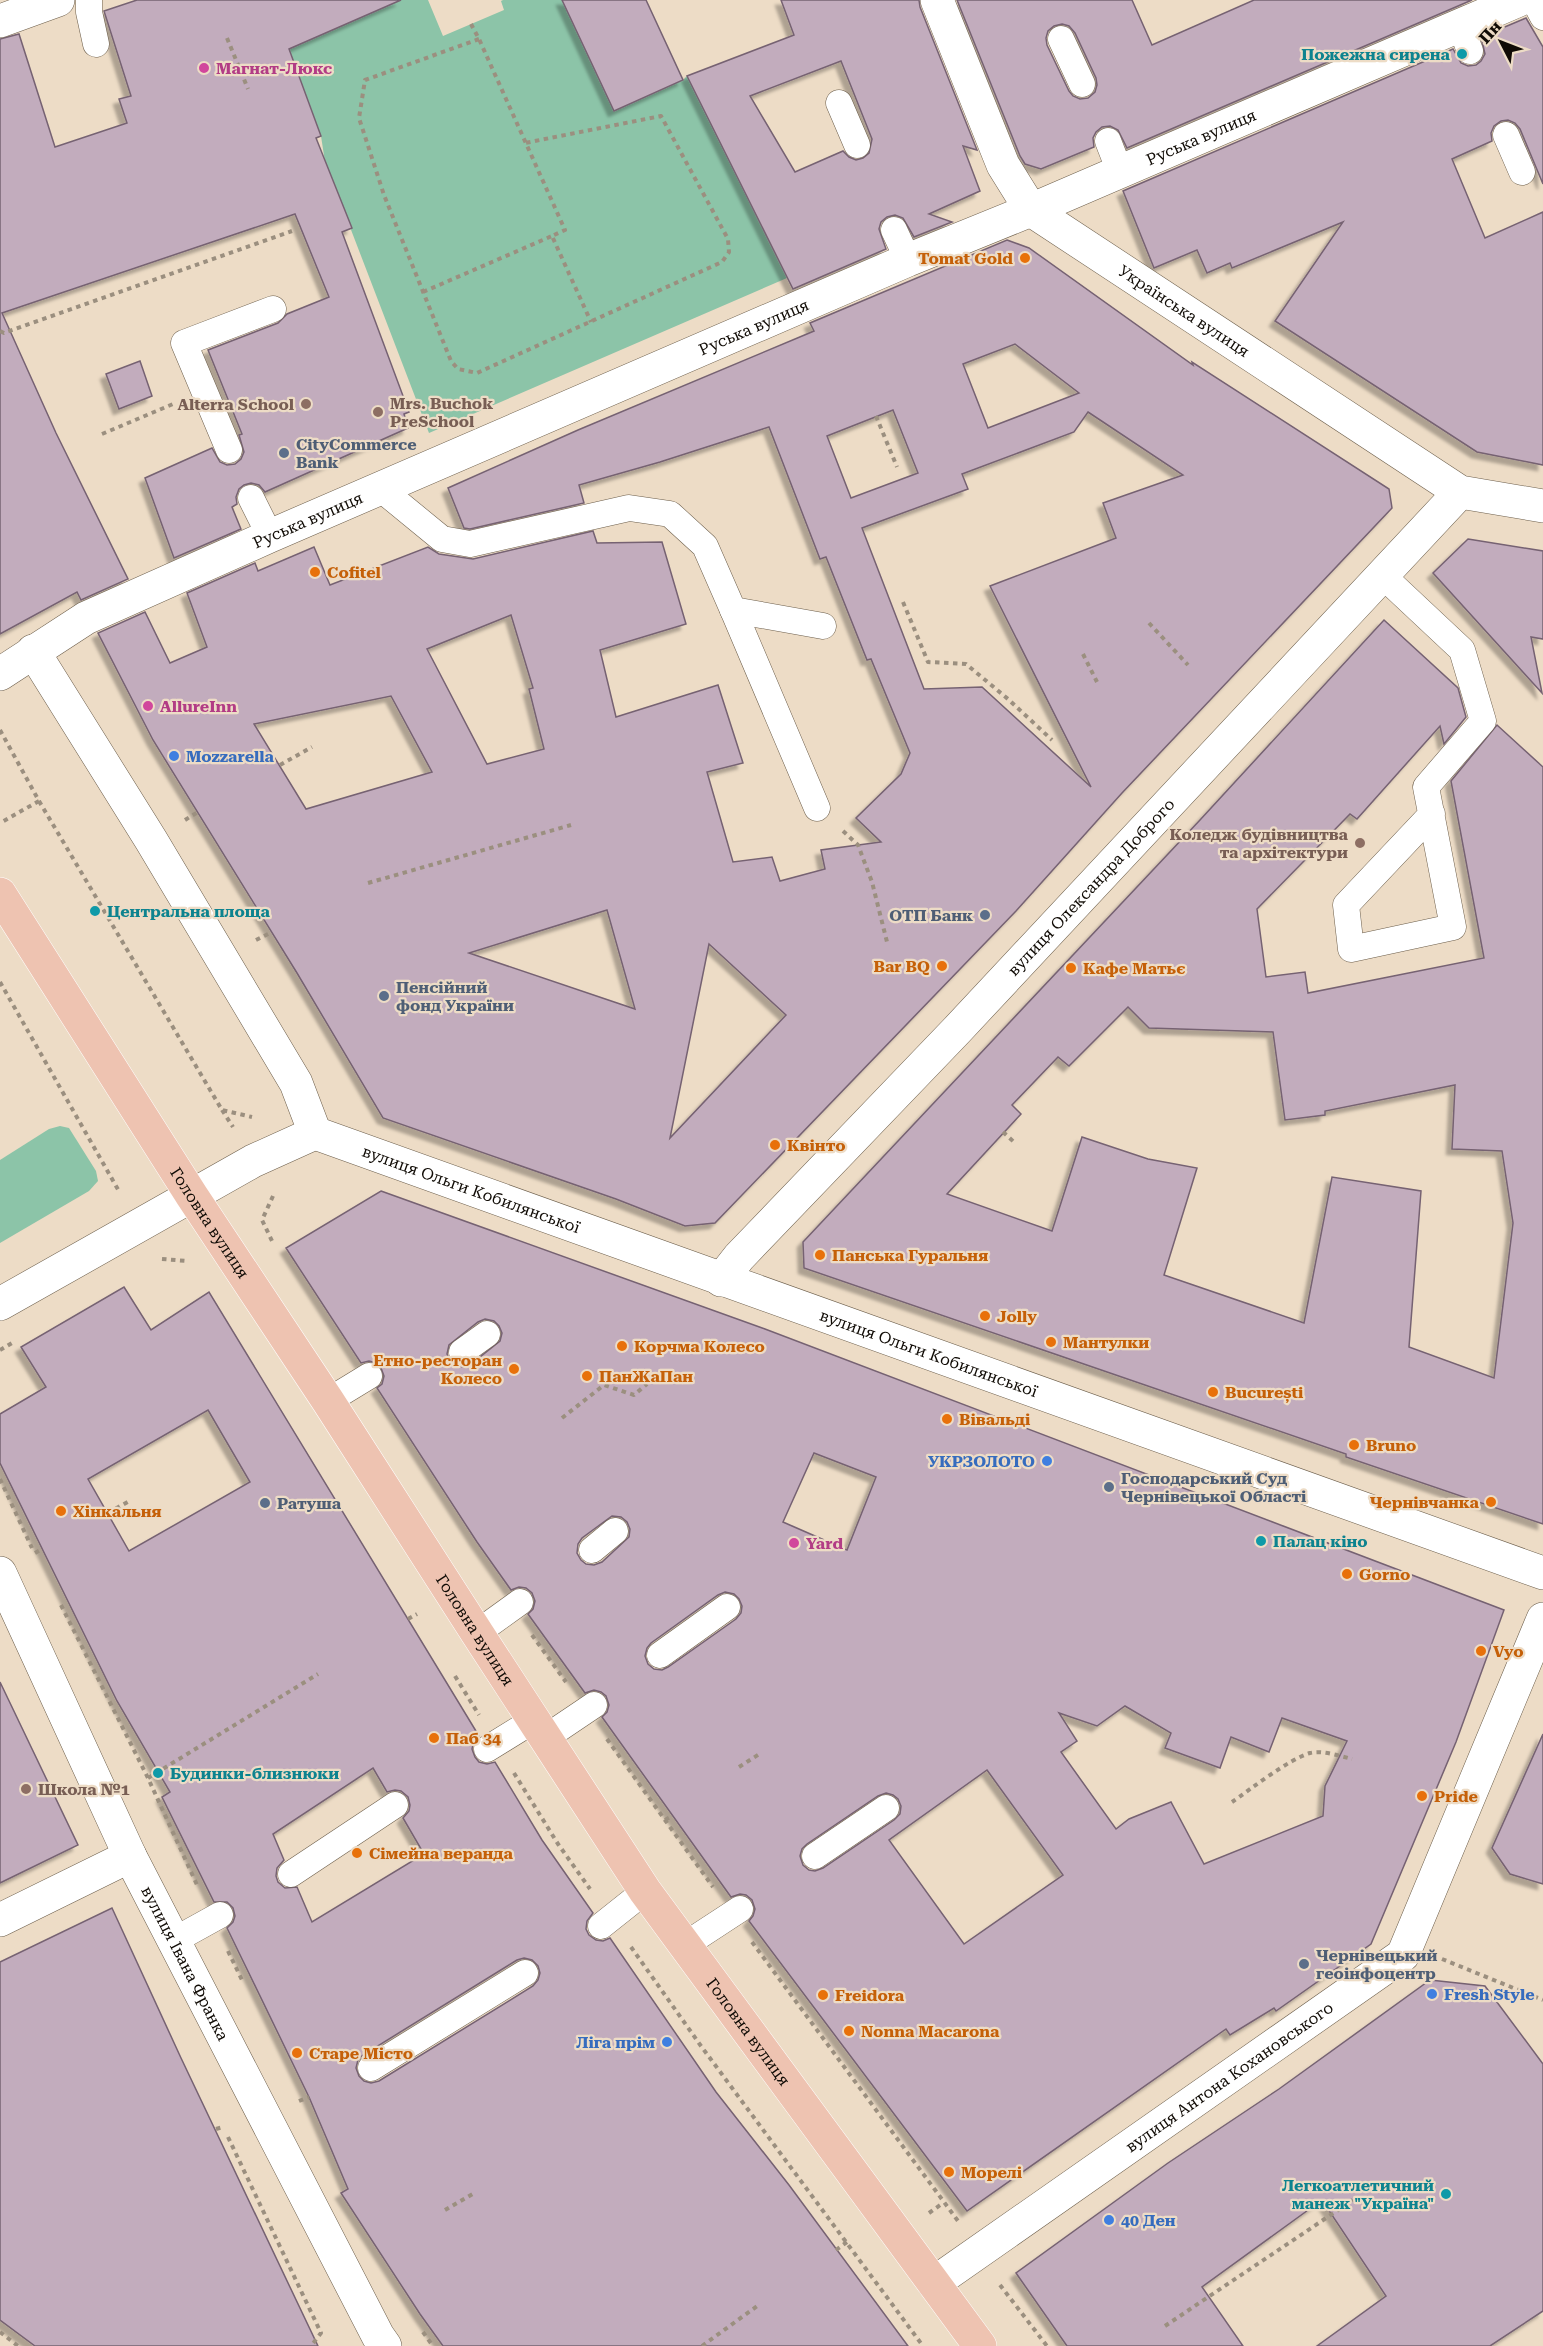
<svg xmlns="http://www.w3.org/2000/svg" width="1543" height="2346" font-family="'Roboto Serif',serif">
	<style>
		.green { fill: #8cc4a8 }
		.building { fill: #c2acbd; stroke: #766272; stroke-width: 1.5; fill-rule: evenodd; filter: url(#shadow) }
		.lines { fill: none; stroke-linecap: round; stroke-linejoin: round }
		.service-casing { stroke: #6c5e4b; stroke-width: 27 }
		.pedestrian-casing { stroke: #6c5e4b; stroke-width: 34 }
		.minor-casing { stroke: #6c5e4b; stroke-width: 34 }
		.tertiary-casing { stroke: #6c5e4b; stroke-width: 34 }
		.primary-casing { stroke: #fff; stroke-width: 34 }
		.path { stroke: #9b8f7f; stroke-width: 4; stroke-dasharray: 4.5 4.5; stroke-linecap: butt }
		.service { stroke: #fff; stroke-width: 26 }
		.pedestrian { stroke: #fff; stroke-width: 33 }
		.minor { stroke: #fff; stroke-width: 33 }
		.tertiary { stroke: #fff; stroke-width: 33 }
		.primary { stroke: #eec3b1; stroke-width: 33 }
		.culture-dot { fill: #0f9aa8; stroke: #eddcc6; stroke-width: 2 }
		.hotel-dot { fill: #d1479c; stroke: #eddcc6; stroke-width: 2 }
		.food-dot { fill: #e8710a; stroke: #eddcc6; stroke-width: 2 }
		.education-dot { fill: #8d6e63; stroke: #eddcc6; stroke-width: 2 }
		.service-dot { fill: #5c6f8a; stroke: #eddcc6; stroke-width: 2 }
		.shop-dot { fill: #3f7fe0; stroke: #eddcc6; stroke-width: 2 }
		.labels { text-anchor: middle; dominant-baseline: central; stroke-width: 4.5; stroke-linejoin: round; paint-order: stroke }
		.culture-label { font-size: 16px; font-weight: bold; fill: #0d838f; stroke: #eddcc6; text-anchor: start }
		.hotel-label { font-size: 16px; font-weight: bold; fill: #b23c85; stroke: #eddcc6; text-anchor: start }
		.street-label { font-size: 16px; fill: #100b05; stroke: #eddcc6 }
		.food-label { font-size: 16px; font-weight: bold; fill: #c56008; stroke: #eddcc6; text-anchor: start }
		.education-label { font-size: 16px; font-weight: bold; fill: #785e54; stroke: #eddcc6; text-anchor: start }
		.service-label { font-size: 16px; font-weight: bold; fill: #4e5e75; stroke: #eddcc6; text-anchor: start }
		.shop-label { font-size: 16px; font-weight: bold; fill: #366cbe; stroke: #eddcc6; text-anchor: start }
	</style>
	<defs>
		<filter id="shadow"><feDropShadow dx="-5.5" dy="5.5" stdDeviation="1.5" flood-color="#0004"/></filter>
	</defs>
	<rect width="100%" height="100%" fill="#eddcc6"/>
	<g class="green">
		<polygon points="401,0 428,0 443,36 504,10 501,1 503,0 562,0 614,111 683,80 687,76 787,278 429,433 325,162 321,136 289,49"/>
		<polygon points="60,1126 69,1128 96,1171 98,1181 89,1191 0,1243 0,1160 49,1129"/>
	</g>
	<g class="building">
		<polygon points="137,0 401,0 289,49 321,136 316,138 352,228 342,232 409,412 404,414 408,428 265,492 259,485 251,483 244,485 239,489 236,497 237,504 232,507 241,529 174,558 145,478 212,448 220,462 227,465 235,464 241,459 244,452 239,435 242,434 208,350 278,323 287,314 329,297 295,214 2,313 56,433 128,579 81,600 77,592 0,634 0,39 19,34 55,147 127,123 119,99 131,96 104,11"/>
		<polygon points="562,0 646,0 683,80 614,111"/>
		<path d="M781,0H919L920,7L977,150L963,146L980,191L929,214L952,222L914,237L903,218L895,215L887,217L881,222L879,229L886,249L793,289L687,76L794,35ZM841,61L872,139L869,153L863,158L856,160L849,157L843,151L795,172L750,96Z"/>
		<path d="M957,0H1132L1152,45L1254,0H1472L1127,148L1118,130L1110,126L1102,127L1096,132L1093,138L1094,147L1041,169L1025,164L1020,156ZM1062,24L1069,26L1075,33L1096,78L1097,85L1095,92L1088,98L1080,99L1073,96L1069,91L1047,45L1046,38L1048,31L1054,26Z"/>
		<polygon points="1526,18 1543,47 1543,184 1520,129 1515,123 1508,120 1501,121 1494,126 1491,133 1492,141 1452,159 1485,238 1543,212 1543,465 1477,452 1275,321 1343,222 1232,268 1230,263 1207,273 1197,250 1154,268 1123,191 1453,49 1461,63 1468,66 1476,65 1481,61 1485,54 1481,37"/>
		<path d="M1007,240L1029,248L1193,365L1192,362L1389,489L1392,508L1122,793L1016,911L715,1223L685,1226L616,1199L383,1118L297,973L153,740L98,633L145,612L170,663L207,647L187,593L255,563L258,571L314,547L330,585L428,547L439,554L473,559L593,531L597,543L662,542L686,624L600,650L616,717L718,685L743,763L707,772L733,862L772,857L780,881L825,869L821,850L881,842L856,818L901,774L910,753L871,659L867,660L826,557L820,559L769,427L660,462L579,485L584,503L470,529L464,528L448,488L578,430L814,331L810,323ZM1015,344L1079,393L988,428L963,364ZM893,410L918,473L851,498L827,436ZM1088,412L1183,475L1103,503L1116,538L990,586L1091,787L982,687L924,689L862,528L968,489L962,474L1074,432ZM511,615L533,688L529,689L544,749L487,764L427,649ZM391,696L432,772L306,809L254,724ZM607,910L635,1009L469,953ZM709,944L786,1015L670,1138Z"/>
		<polygon points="140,361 152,396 119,409 106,374"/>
		<polygon points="1468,539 1543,551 1543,639 1531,637 1542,693 1433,573"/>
		<path d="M1384,620L1458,688L1466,717L1444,744L1440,726L1357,819L1350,814L1257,909L1266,977L1305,972L1308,993L1484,958L1451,781L1497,725L1543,767V1524L1346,1457V1454L804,1268L803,1242L1200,820ZM1128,1007L1149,1028L1273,1032L1285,1120L1325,1115V1111L1455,1085L1452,1149L1502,1151L1513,1223L1494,1378L1409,1347L1421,1191L1332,1177L1304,1323L1164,1275L1197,1168L1148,1159L1082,1137L1052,1231L947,1194L1021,1114L1012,1105L1058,1057L1069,1066Z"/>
		<path d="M381,1191L765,1329L1504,1610L1456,1742L1371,1944L1276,2011L1274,2008L1230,2035L1226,2029L967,2211L749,1921L753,1916L755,1909L752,1900L746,1895L740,1894L731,1897L602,1717L607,1712L609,1705L606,1696L601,1692L594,1690L585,1693L528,1614L533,1609L535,1601L532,1593L526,1588L519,1587L511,1590L477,1542L377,1388L382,1384L384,1376L381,1368L376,1363L369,1361L361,1363L286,1248ZM485,1319L494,1321L499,1326L502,1333L500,1341L471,1364L463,1367L455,1365L450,1361L447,1354L449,1345L478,1322ZM814,1453L876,1477L847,1550L783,1522ZM612,1516L621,1517L627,1522L630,1529L629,1537L602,1562L594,1565L586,1564L581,1560L577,1553L578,1544L582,1538ZM725,1592L734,1594L739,1599L742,1606L741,1613L736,1619L668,1667L662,1670L654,1669L648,1664L645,1656L647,1648L651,1643L718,1595ZM1125,1706L1171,1733L1165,1748L1220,1768L1231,1737L1269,1752L1282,1718L1347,1741L1325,1786L1323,1816L1204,1864L1171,1802L1129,1819L1116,1829L1061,1752L1077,1741L1059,1713L1097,1726ZM987,1770L1063,1875L964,1944L889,1840ZM886,1793L893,1795L898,1799L901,1806L900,1814L894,1820L823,1868L815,1871L809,1870L803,1865L800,1856L802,1849L807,1844L878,1796Z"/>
		<path d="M124,1287L151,1330L209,1292L479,1736L474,1741L472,1749L475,1757L479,1762L487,1764L495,1762L542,1840L593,1913L587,1921L586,1929L589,1935L596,1940L603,1941L610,1938L716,2092L789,2185L908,2346H443L420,2314L341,2193L348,2189L309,2097L227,1928L233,1922L235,1916L233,1908L227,1902H214L162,1797L170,1792L117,1701L0,1463V1414L46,1387L21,1347ZM208,1410L250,1482L129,1551L88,1479ZM373,1768L387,1792L395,1790L401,1791L408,1797L410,1805L409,1811L403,1818L424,1854L312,1922L297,1887L285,1888L278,1882L276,1876L277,1868L284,1860L273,1834ZM524,1958L532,1960L538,1966L540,1973L538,1980L533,1986L379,2081L371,2083L364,2081L359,2076L356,2068L358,2060L363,2055L517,1960Z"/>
		<polygon points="0,1682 78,1845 0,1883"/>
		<polygon points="1543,1734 1543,1884 1510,1874 1492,1848"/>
		<polygon points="112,1908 181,2058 318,2346 35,2346 0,2320 0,1962"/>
		<polygon points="1430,1980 1485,1986 1543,2064 1543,2311 1490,2346 1317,2346 1386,2296 1322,2200 1202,2287 1243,2346 1067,2346 1016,2273 1168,2163 1279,2089"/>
	</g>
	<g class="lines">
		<g class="service-casing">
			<g id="service">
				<polyline points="89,0 89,12 96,44"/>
				<polyline points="1534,0 1543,17"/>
				<polyline points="1460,25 1470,51"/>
				<polyline points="1061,39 1082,84"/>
				<polyline points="839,103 857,145"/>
				<polyline points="1506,135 1522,172"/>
				<polyline points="1108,141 1120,172"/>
				<polyline points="894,230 908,260"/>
				<polyline points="229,450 184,343 273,309"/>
				<polyline points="381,489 442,539 470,544 629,508 670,514 705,546 733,610 823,626"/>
				<polyline points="251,498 270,536"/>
				<polyline points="1382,575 1462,650 1483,721 1426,787 1453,927 1351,949 1346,905 1432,814"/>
				<polyline points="733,610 817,808"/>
				<polyline points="462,1352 487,1334"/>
				<polyline points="328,1401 369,1376"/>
				<polyline points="592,1550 615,1531"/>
				<polyline points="477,1633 520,1602"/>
				<polyline points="660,1655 727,1607"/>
				<polyline points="545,1738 594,1705"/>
				<polyline points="487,1749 534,1720"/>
				<polyline points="815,1856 886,1808"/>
				<polyline points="291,1874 395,1805"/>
				<polyline points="601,1926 645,1891"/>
				<polyline points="173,1941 220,1915"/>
				<polyline points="685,1945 740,1909"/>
				<polyline points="371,2068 525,1973"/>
			</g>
		</g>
		<g class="pedestrian-casing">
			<g id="pedestrian">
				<path id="s1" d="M315,1133L1543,1573"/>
			</g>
		</g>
		<g class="minor-casing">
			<g id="minor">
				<path id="s2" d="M937,0L1003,165L1031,210L1460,492L1543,506"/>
				<path id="s3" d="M721,1280L739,1257L957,1030L1460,492"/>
				<polyline points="0,1304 253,1161 315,1133 296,1083 151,840 33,651"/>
				<polyline points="0,1920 130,1856"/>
				<path id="s4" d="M934,2283L1403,1955L1543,1619"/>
			</g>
		</g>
		<g class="tertiary-casing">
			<g id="tertiary">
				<polyline points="0,21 58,0"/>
				<path id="s5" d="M0,674L86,618L270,536L908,260L1031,210L1519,0"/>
				<path id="s6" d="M0,1573L130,1856L378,2336L385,2346"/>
			</g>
		</g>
		<g class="primary-casing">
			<g id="primary">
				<path id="s7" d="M0,894L192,1196L328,1401L477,1633L645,1891L980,2346"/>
			</g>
		</g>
		<g class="path">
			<polyline points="471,24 479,39 565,230 552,236 591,322"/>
			<polyline points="227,38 248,89"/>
			<polyline points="479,39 365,80 359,118 384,195 451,361 458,369 477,373 722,262 729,252 728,239 661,116 525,143"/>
			<polyline points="423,292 552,236"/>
			<polyline points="0,331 4,333 292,231"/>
			<polyline points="876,416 897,467"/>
			<polyline points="102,434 173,404"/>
			<polyline points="903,602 928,662 966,664 1008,699 1052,740"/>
			<polyline points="1149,623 1188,665"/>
			<polyline points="1083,654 1097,682"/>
			<polyline points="0,730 39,801 0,823"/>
			<polyline points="280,765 312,747"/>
			<polyline points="39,801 222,1110 252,1117"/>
			<polyline points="185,820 198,812"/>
			<polyline points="843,831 858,845 872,882 887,942"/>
			<polyline points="368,883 571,825"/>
			<polyline points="256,940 272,932"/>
			<polyline points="0,982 120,1193"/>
			<polyline points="222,1110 233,1127"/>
			<polyline points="1003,1132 1015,1143"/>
			<polyline points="273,1196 262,1220 273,1243"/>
			<polyline points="162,1259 187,1261"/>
			<polyline points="0,1350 12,1343"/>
			<polyline points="562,1418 604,1385 634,1395 647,1384"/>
			<polyline points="0,1479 32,1548"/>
			<polyline points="108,1513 131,1500"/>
			<polyline points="35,1553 42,1549"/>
			<polyline points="61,1605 148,1778 198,1887"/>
			<polyline points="408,1619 417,1614"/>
			<polyline points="532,1635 566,1682"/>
			<polyline points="455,1676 479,1715"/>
			<polyline points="607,1739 713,1887"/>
			<polyline points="739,1767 761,1753"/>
			<polyline points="514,1773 558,1844 590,1889"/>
			<polyline points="148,1778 318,1674"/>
			<path d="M1232,1802C1251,1789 1289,1759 1310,1753C1323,1750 1339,1756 1352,1759"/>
			<polyline points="665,1820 672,1816"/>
			<polyline points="752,1942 958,2221"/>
			<polyline points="631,1947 701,2046 923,2346"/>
			<polyline points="228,1951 243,1982"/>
			<polyline points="1442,1959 1543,2000"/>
			<polyline points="299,2101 309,2097"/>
			<polyline points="216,2129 223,2127"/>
			<polyline points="228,2137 321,2333 311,2346"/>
			<polyline points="445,2210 476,2192"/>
			<polyline points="929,2213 943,2203"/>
			<polyline points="836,2250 847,2242"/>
			<polyline points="1000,2285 1047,2346"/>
			<polyline points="1165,2326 1353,2200"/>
			<polyline points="0,2332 18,2346"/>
			<polyline points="423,2332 433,2346"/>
			<polyline points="702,2346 760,2304"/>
		</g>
		<use href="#service" class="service"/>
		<use href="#pedestrian" class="pedestrian"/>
		<use href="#minor" class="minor"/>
		<use href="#tertiary" class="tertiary"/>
		<use href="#primary" class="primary"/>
	</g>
	<g class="culture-dot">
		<circle cx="1462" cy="54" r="6"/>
		<circle cx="95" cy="911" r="6"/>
		<circle cx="1261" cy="1541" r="6"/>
		<circle cx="158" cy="1773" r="6"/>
		<circle cx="1446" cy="2194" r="6"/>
	</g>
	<g class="hotel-dot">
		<circle cx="204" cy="68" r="6"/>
		<circle cx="148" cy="706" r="6"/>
		<circle cx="794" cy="1543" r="6"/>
	</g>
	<g class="food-dot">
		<circle cx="1025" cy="258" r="6"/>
		<circle cx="315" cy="572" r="6"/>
		<circle cx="942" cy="966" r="6"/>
		<circle cx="1071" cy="968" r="6"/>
		<circle cx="775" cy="1145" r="6"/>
		<circle cx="820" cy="1255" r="6"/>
		<circle cx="985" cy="1316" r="6"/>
		<circle cx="1051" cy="1342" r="6"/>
		<circle cx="622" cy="1346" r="6"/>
		<circle cx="514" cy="1369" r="6"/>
		<circle cx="587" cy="1376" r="6"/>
		<circle cx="1213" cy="1392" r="6"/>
		<circle cx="947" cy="1419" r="6"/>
		<circle cx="1354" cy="1445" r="6"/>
		<circle cx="1491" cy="1502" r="6"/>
		<circle cx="61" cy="1511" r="6"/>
		<circle cx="1347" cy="1574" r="6"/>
		<circle cx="1481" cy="1651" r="6"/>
		<circle cx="434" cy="1738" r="6"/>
		<circle cx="1422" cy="1796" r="6"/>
		<circle cx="357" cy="1853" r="6"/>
		<circle cx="823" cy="1995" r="6"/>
		<circle cx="849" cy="2031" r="6"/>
		<circle cx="297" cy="2053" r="6"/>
		<circle cx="949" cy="2172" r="6"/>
	</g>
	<g class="education-dot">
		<circle cx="306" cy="404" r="6"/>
		<circle cx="378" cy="412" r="6"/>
		<circle cx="1360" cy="843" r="6"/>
		<circle cx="26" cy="1789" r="6"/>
	</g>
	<g class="service-dot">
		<circle cx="284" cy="453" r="6"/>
		<circle cx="985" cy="915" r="6"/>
		<circle cx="384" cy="996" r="6"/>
		<circle cx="1109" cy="1487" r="6"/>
		<circle cx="265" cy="1503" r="6"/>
		<circle cx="1304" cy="1964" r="6"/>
	</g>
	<g class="shop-dot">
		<circle cx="174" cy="756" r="6"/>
		<circle cx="1047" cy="1461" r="6"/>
		<circle cx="1432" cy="1994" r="6"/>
		<circle cx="667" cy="2042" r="6"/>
		<circle cx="1109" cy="2220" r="6"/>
	</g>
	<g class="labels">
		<g class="culture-label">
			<text x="1450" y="54" text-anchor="end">Пожежна сирена</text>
			<text x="107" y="911">Центральна площа</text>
			<text x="1273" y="1541">Палац кіно</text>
			<text x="170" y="1773">Будинки-близнюки</text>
			<text x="1434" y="2185" text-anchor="end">Легкоатлетичний<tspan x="1434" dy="18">манеж "Україна"</tspan></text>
		</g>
		<g class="hotel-label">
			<text x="216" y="68">Магнат-Люкс</text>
			<text x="160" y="706">AllureInn</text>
			<text x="806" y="1543">Yard</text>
		</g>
		<g class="street-label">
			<text stroke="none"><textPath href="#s5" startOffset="1317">Руська вулиця</textPath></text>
			<text stroke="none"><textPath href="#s2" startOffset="414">Українська вулиця</textPath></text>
			<text stroke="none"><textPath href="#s5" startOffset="831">Руська вулиця</textPath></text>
			<text stroke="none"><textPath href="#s5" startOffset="345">Руська вулиця</textPath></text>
			<text stroke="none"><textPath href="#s3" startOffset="540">вулиця Олександра Доброго</textPath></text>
			<text stroke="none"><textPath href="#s1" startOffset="166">вулиця Ольги Кобилянської</textPath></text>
			<text stroke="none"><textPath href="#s7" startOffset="390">Головна вулиця</textPath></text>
			<text stroke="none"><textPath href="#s1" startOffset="652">вулиця Ольги Кобилянської</textPath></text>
			<text stroke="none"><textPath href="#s7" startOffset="876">Головна вулиця</textPath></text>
			<text stroke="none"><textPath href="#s6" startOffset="432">вулиця Івана Франка</textPath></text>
			<text stroke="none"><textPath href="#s7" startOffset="1362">Головна вулиця</textPath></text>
			<text stroke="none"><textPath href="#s4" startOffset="360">вулиця Антона Кохановського</textPath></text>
		</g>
		<g class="food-label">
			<text x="1013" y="258" text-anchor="end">Tomat Gold</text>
			<text x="327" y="572">Cofitel</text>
			<text x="930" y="966" text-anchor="end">Bar BQ</text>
			<text x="1083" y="968">Кафе Матьє</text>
			<text x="787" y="1145">Квінто</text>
			<text x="832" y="1255">Панська Гуральня</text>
			<text x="997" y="1316">Jolly</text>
			<text x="1063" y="1342">Мантулки</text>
			<text x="634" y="1346">Корчма Колесо</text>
			<text x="502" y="1360" text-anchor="end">Етно-ресторан<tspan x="502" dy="18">Колесо</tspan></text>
			<text x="599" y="1376">ПанЖаПан</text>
			<text x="1225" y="1392">București</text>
			<text x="959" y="1419">Вівальді</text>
			<text x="1366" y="1445">Bruno</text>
			<text x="1479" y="1502" text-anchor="end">Чернівчанка</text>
			<text x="73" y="1511">Хінкальня</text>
			<text x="1359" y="1574">Gorno</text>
			<text x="1493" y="1651">Vyo</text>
			<text x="446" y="1738">Паб 34</text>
			<text x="1434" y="1796">Pride</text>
			<text x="369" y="1853">Сімейна веранда</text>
			<text x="835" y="1995">Freidora</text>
			<text x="861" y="2031">Nonna Macarona</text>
			<text x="309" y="2053">Старе Місто</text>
			<text x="961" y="2172">Морелі</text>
		</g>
		<g class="education-label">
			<text x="390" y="403">Mrs. Buchok<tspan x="390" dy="18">PreSchool</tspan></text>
			<text x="294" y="404" text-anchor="end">Alterra School</text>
			<text x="1348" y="834" text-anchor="end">Коледж будівництва<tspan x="1348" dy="18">та архітектури</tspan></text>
			<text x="38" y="1789">Школа №1</text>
		</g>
		<g class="service-label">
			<text x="296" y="444">CityCommerce<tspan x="296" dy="18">Bank</tspan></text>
			<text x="973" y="915" text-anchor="end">ОТП Банк</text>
			<text x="396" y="987">Пенсійний<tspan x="396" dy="18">фонд України</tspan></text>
			<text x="1121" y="1478">Господарський Суд<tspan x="1121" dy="18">Чернівецької Області</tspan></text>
			<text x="277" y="1503">Ратуша</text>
			<text x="1316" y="1955">Чернівецький<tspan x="1316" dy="18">геоінфоцентр</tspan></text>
		</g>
		<g class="shop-label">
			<text x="186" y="756">Mozzarella</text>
			<text x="1035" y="1461" text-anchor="end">УКРЗОЛОТО</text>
			<text x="1444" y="1994">Fresh Style</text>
			<text x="655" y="2042" text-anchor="end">Ліга прім</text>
			<text x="1121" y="2220">40 Ден</text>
		</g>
	</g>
	<g transform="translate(1501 42) rotate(312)" stroke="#eddcc6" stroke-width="4.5" paint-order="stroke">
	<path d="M0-4.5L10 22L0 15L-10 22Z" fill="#100b05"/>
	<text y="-9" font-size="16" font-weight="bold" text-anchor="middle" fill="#100b05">Пн</text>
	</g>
</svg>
